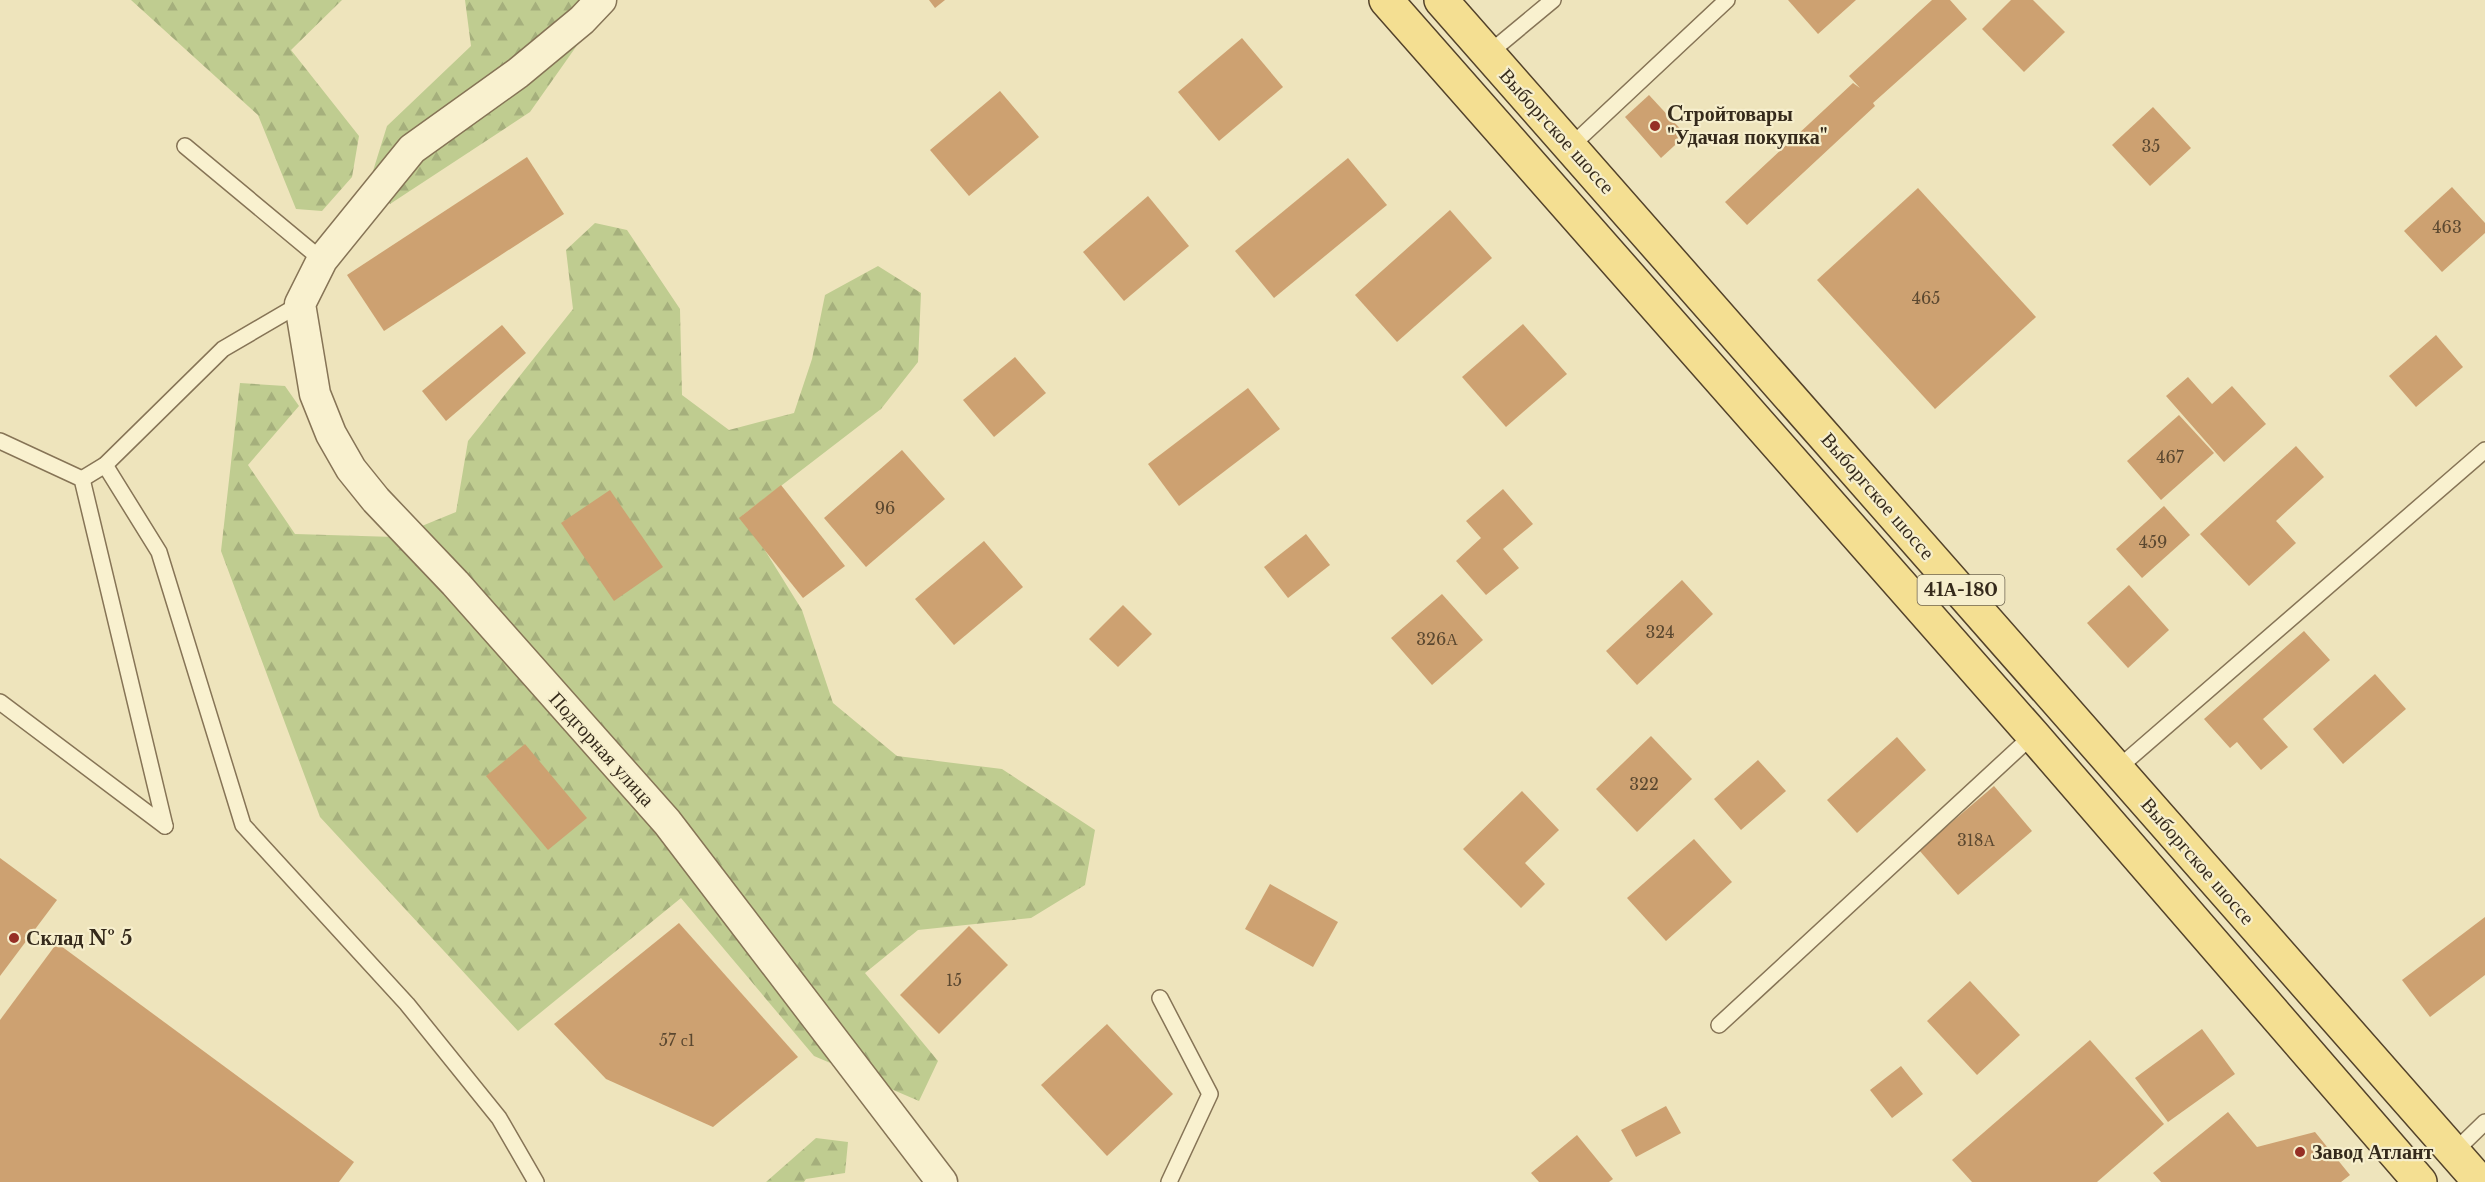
<svg xmlns="http://www.w3.org/2000/svg" width="2485" height="1182" font-family="'Libre Baskerville',serif">
	<style>
		.forest { fill: url(#forest-firs) }
		.building { fill: #cda171 }
		.lines { fill: none; stroke-linecap: round; stroke-linejoin: round }
		.lane-casing { stroke: #867456; stroke-width: 18 }
		.street-casing { stroke: #867456; stroke-width: 33 }
		.primary-casing { stroke: #53422a; stroke-width: 36 }
		.lane { stroke: #f9f1cf; stroke-width: 15 }
		.street { stroke: #f9f1cf; stroke-width: 30 }
		.primary { stroke: #f4df92; stroke-width: 33 }
		.poi-dot { fill: #962f25; stroke: #f6eecc; stroke-width: 2 }
		.labels { text-anchor: middle; dominant-baseline: central; stroke-width: 4.5; stroke-linejoin: round; paint-order: stroke }
		.number-label { font-size: 16px; fill: #5b4830 }
		.shield { fill: #f6eecc; stroke: #6f6550; stroke-width: 1.5 }
		.shield-label { font-size: 18px; font-weight: bold; fill: #352a1b }
		.poi-label { font-size: 20px; font-weight: bold; fill: #352a1b; stroke: #f6eecc; text-anchor: start }
		.street-label { font-size: 20px; fill: #352a1b; stroke: #f6eecc }
	</style>
	<defs>
		<pattern id="forest-firs" width="22" height="20" patternUnits="userSpaceOnUse" patternTransform="scale(1.5)"><rect width="22" height="20" fill="#bfcc90"/><path d="M5 1l3.5 6h-7zM16 11l3.5 6h-7z" fill="#a5af7c"/></pattern>
	</defs>
	<rect width="100%" height="100%" fill="#eee4bc"/>
	<g class="forest">
		<polygon points="131,0 342,0 291,50 359,136 352,177 322,211 296,209 258,115"/>
		<polygon points="465,0 609,0 530,112 390,204 373,171 387,126 471,46"/>
		<polygon points="595,223 627,230 680,309 682,395 729,430 794,413 812,359 825,295 878,266 921,293 918,362 881,409 743,515 802,610 833,703 897,756 1002,769 1095,830 1085,885 1031,918 918,930 865,973 938,1061 919,1101 814,1056 681,898 518,1031 320,817 221,551 240,383 285,386 299,406 248,465 295,534 395,537 456,512 468,441 573,309 566,250"/>
		<polygon points="816,1138 848,1142 845,1173 806,1179 804,1182 766,1182"/>
	</g>
	<g class="building">
		<polygon points="929,0 945,0 935,8"/>
		<polygon points="1788,0 1856,0 1818,34"/>
		<polygon points="1932,0 1950,0 1967,19 1873,103 1875,106 1747,225 1725,202 1853,83 1860,88 1849,76"/>
		<polygon points="2011,0 2033,0 2065,32 2024,72 1982,29"/>
		<polygon points="1242,38 1283,87 1219,141 1178,92"/>
		<polygon points="1000,91 1039,137 969,196 930,150"/>
		<polygon points="1649,95 1686,135 1661,158 1625,117"/>
		<polygon points="2153,107 2191,148 2150,186 2112,145"/>
		<polygon points="527,157 564,214 384,331 347,275"/>
		<polygon points="1348,158 1387,205 1274,298 1235,251"/>
		<polygon points="2452,187 2485,223 2485,233 2442,272 2404,231"/>
		<polygon points="1918,188 2036,317 1935,409 1817,280"/>
		<polygon points="1148,196 1189,246 1124,301 1083,252"/>
		<polygon points="1450,210 1492,258 1397,342 1355,295"/>
		<polygon points="1523,324 1567,374 1506,427 1462,377"/>
		<polygon points="502,325 526,353 446,421 422,391"/>
		<polygon points="2436,335 2463,367 2416,407 2389,376"/>
		<polygon points="1015,357 1046,393 994,437 963,400"/>
		<polygon points="2188,377 2212,404 2232,386 2266,424 2224,462 2166,396"/>
		<polygon points="1248,388 1280,429 1179,506 1148,464"/>
		<polygon points="2179,415 2214,453 2161,500 2127,461"/>
		<polygon points="2296,446 2324,477 2276,521 2296,543 2249,586 2200,534"/>
		<polygon points="902,450 945,499 866,567 824,518"/>
		<polygon points="781,485 845,566 803,598 739,518"/>
		<polygon points="1503,489 1533,524 1503,549 1519,568 1486,595 1456,561 1481,538 1466,521"/>
		<polygon points="610,490 663,567 614,601 561,523"/>
		<polygon points="2164,506 2190,535 2142,578 2116,549"/>
		<polygon points="1306,534 1330,565 1288,598 1264,567"/>
		<polygon points="984,541 1023,587 954,645 915,599"/>
		<polygon points="1682,580 1713,614 1637,685 1606,651"/>
		<polygon points="2129,585 2169,630 2128,668 2087,623"/>
		<polygon points="1442,594 1483,640 1432,685 1391,638"/>
		<polygon points="1123,605 1152,634 1118,667 1089,639"/>
		<polygon points="2304,631 2330,660 2263,719 2288,747 2261,770 2237,742 2230,748 2204,719"/>
		<polygon points="2375,674 2406,709 2343,764 2313,729"/>
		<polygon points="1651,736 1692,779 1637,832 1596,789"/>
		<polygon points="1897,737 1926,770 1857,833 1827,800"/>
		<polygon points="525,744 587,818 548,850 486,776"/>
		<polygon points="1758,760 1786,791 1741,830 1714,799"/>
		<polygon points="1994,786 2032,831 1958,895 1919,850"/>
		<polygon points="1522,791 1559,830 1525,863 1545,884 1521,908 1463,849"/>
		<polygon points="1694,839 1732,882 1666,941 1627,898"/>
		<polygon points="0,858 57,900 0,976"/>
		<polygon points="1270,884 1338,922 1313,967 1245,929"/>
		<polygon points="2485,917 2485,975 2430,1017 2402,980"/>
		<polygon points="679,923 798,1057 713,1127 606,1079 554,1024"/>
		<polygon points="969,926 1008,965 939,1034 900,995"/>
		<polygon points="57,943 354,1162 339,1182 0,1182 0,1020"/>
		<polygon points="1970,981 2020,1035 1977,1075 1927,1021"/>
		<polygon points="1107,1024 1173,1094 1107,1156 1041,1085"/>
		<polygon points="2202,1029 2235,1074 2168,1122 2135,1078"/>
		<polygon points="2090,1040 2164,1124 2097,1182 1972,1182 1952,1160"/>
		<polygon points="1901,1066 1923,1094 1892,1118 1870,1090"/>
		<polygon points="1666,1106 1681,1133 1636,1157 1621,1130"/>
		<polygon points="2228,1112 2257,1147 2315,1132 2350,1175 2341,1182 2161,1182 2153,1173"/>
		<polygon points="1577,1135 1613,1179 1609,1182 1539,1182 1531,1173"/>
	</g>
	<g class="lines">
		<g class="lane-casing">
			<g id="lane">
				<polyline points="1488,54 1553,0"/>
				<polyline points="185,146 322,260"/>
				<polyline points="1571,146 1727,0"/>
				<polyline points="0,441 82,479 165,826"/>
				<polyline points="105,465 159,552 243,825 407,1004 499,1118 536,1182"/>
				<polyline points="82,479 105,465 223,349 300,304"/>
				<polyline points="0,702 165,826"/>
				<polyline points="2117,769 2485,450"/>
				<polyline points="1160,998 1210,1094 1169,1182"/>
				<polyline points="1719,1025 2033,735"/>
				<polyline points="2453,1153 2485,1122"/>
			</g>
		</g>
		<g class="street-casing">
			<polyline id="street" points="601,0 582,20 518,73 412,149 322,260 300,304 315,394 331,434 351,469 376,500 455,583 667,822 942,1182"/>
		</g>
		<g class="primary-casing">
			<g id="primary">
				<polyline points="1386,0 2033,735 2420,1182"/>
				<polyline points="1441,0 2480,1182"/>
			</g>
		</g>
		<use href="#lane" class="lane"/>
		<use href="#street" class="street"/>
		<use href="#primary" class="primary"/>
	</g>
	<g class="poi-dot">
		<circle cx="1655" cy="126" r="6"/>
		<circle cx="14" cy="938" r="6"/>
		<circle cx="2300" cy="1152" r="6"/>
	</g>
	<g class="labels">
		<g class="number-label">
			<text x="2151" y="146">35</text>
			<text x="2447" y="227">463</text>
			<text x="1926" y="298">465</text>
			<text x="2170" y="457">467</text>
			<text x="885" y="508">96</text>
			<text x="2153" y="542">459</text>
			<text x="1660" y="632">324</text>
			<text x="1437" y="639">326А</text>
			<text x="1644" y="784">322</text>
			<text x="1976" y="840">318А</text>
			<text x="954" y="980">15</text>
			<text x="677" y="1040">57 с1</text>
		</g>
		<rect class="shield" x="1917.5" y="575" width="87" height="30" rx="4.5"/>
		<g class="shield-label">
			<text x="1961" y="590">41А-180</text>
		</g>
		<g class="poi-label">
			<text x="1667" y="114">Cтройтовары<tspan x="1667" dy="23">"Удачая покупка"</tspan></text>
			<text x="26" y="938">Склад № 5</text>
			<text x="2312" y="1152">Завод Атлант</text>
		</g>
		<g class="street-label">
			<text transform="translate(1557 131) rotate(48)">Выборгское шоссе</text>
			<text transform="translate(1878 496) rotate(49)">Выборгское шоссе</text>
			<text transform="translate(602 749) rotate(48)">Подгорная улица</text>
			<text transform="translate(2198 861) rotate(49)">Выборгское шоссе</text>
		</g>
	</g>
</svg>
